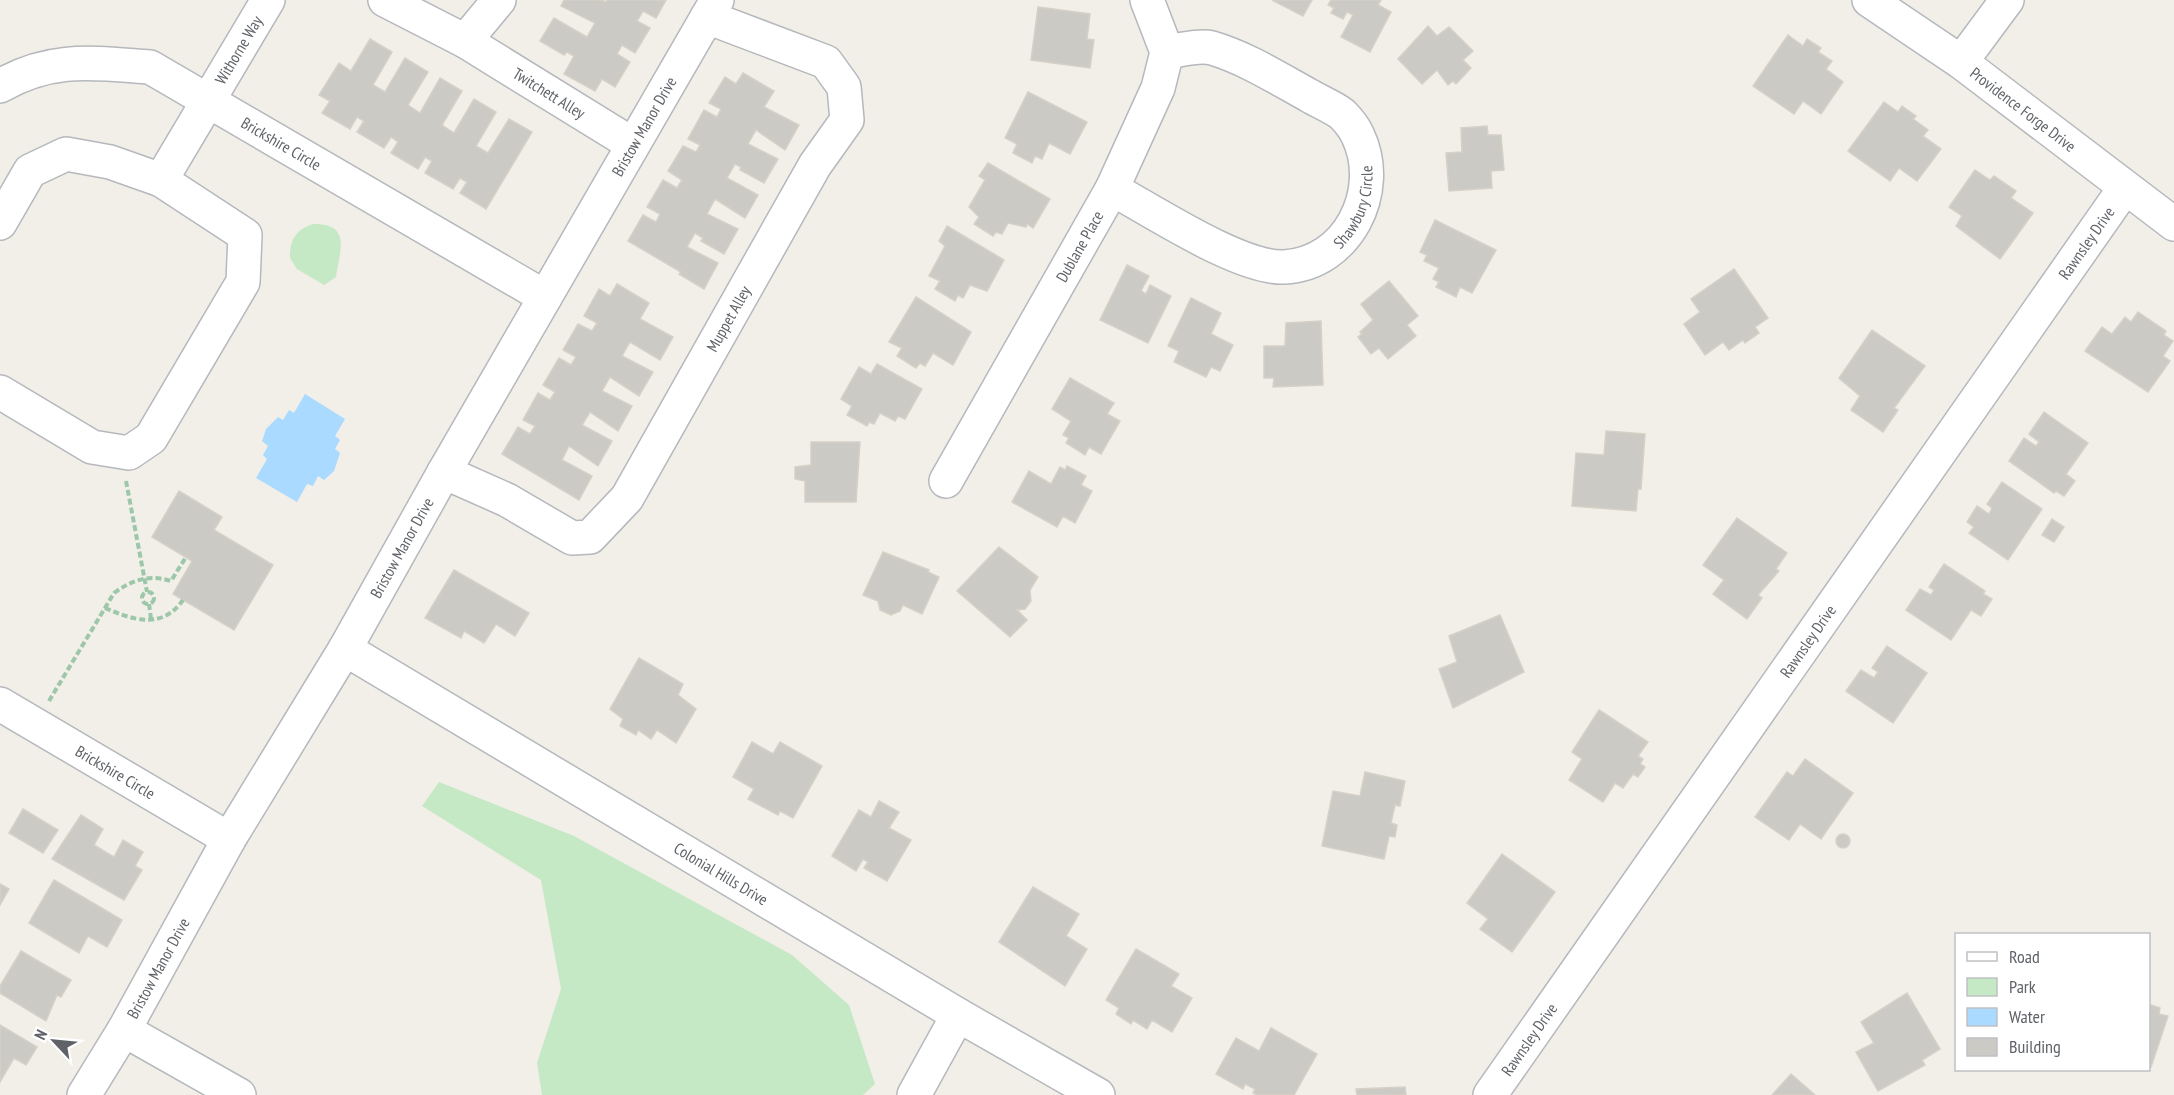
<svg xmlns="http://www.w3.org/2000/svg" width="2174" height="1095" font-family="'PT Sans Narrow',sans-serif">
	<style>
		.green { fill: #c5e8c5 }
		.water { fill: #aadaff }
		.building { fill: #cccac5; stroke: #d6d1c6; stroke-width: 1.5 }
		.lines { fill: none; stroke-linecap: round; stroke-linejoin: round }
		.minor-casing { stroke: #b5b8bc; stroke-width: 36 }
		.path { stroke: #9cc7a9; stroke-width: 4; stroke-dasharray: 6 3; stroke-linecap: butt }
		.minor { stroke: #fff; stroke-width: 33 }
		.labels { text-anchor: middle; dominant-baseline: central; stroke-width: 6; stroke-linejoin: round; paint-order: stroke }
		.street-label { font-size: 16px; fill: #5f6368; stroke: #fff }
	</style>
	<rect width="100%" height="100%" fill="#f1efe8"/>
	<g class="green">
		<path d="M313,224C353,223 339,253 336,277L324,285L297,269L290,258C290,240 295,230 313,224Z"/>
		<polygon points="439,782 574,836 792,955 849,1005 875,1084 863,1095 542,1095 537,1063 561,989 541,880 422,806"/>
	</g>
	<polygon class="water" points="305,394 345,419 335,436 340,440 335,449 340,453 334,471 324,480 318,476 313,486 307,484 297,502 256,478 267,459 263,455 268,446 262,441 266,429 278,417 283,420 289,410 294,413"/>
	<g class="building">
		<polygon points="564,0 602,0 606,2 607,0 666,0 656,18 643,11 637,21 650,28 635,53 622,45 617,54 630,62 615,87 602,79 595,91 564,74 574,56 567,52 564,55 540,41 554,18 587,37 595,23 561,6"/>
		<polygon points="1272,0 1312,0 1303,16"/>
		<polygon points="1331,0 1381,0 1378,5 1391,12 1370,52 1341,37 1353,15 1347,12 1343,19 1331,13 1334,8 1328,5"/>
		<polygon points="1038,7 1090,14 1087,39 1094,40 1090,68 1031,60"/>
		<polygon points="1428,26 1437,36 1449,27 1473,51 1463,60 1471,68 1456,84 1453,81 1448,85 1437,70 1422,84 1398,59"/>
		<polygon points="1788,35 1803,46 1807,39 1821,48 1818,52 1832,61 1826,69 1843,82 1821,114 1803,101 1794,114 1753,86"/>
		<polygon points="370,39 392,52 373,85 385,92 405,58 428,72 408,105 420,113 440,78 462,91 442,125 454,133 474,99 496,112 476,146 488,153 509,119 532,132 486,209 460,193 467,182 460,178 453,189 425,173 432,161 425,157 418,169 391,153 398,142 391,137 384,148 357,132 364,121 357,117 350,129 322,113 330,101 319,95 339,63 351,71"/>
		<polygon points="743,73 774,91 764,107 799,125 785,150 756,130 748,144 778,159 764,183 740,170 741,167 735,164 727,178 758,195 745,218 715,199 707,214 738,229 724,254 701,241 703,238 695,233 687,247 718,263 704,289 679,274 681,272 628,241 643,215 656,222 660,214 647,207 663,180 677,188 682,180 668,171 683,146 696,152 700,145 688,139 704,110 717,117 721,109 709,103 725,77 736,84"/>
		<polygon points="1028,92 1087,122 1070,154 1049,143 1042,159 1035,156 1032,163 1013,153 1017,144 1005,138"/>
		<polygon points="1884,102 1898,112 1902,106 1916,116 1913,119 1928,130 1923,136 1941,149 1917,181 1899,168 1890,181 1848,151"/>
		<polygon points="1487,126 1488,135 1501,135 1504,170 1491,171 1492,188 1449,191 1446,153 1462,152 1461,128"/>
		<polygon points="988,163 1050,199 1033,228 1027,224 1026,227 1008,223 1002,234 996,232 993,236 974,224 979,217 969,207 985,180 979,176"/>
		<polygon points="1975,170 1990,180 1994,176 2016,191 2011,198 2033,213 2000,259 1956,226 1962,216 1949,207"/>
		<polygon points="1435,220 1496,250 1472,293 1460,287 1456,297 1436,287 1439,282 1433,279 1439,268 1424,261 1427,255 1420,252"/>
		<polygon points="947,226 1004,260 987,291 970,285 963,298 958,295 955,301 935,289 940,281 929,276 945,246 939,241"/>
		<polygon points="1127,265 1149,276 1141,291 1146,294 1150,285 1171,296 1148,343 1100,320"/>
		<polygon points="1734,269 1768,318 1755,327 1759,333 1745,343 1743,340 1729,350 1723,342 1705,355 1684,324 1700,312 1691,299"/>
		<polygon points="1389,281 1418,316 1407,325 1416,336 1388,359 1379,348 1371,354 1358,337 1362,334 1360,332 1373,320 1361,304"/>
		<polygon points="617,284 649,303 640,319 673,337 660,360 630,342 622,356 653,372 639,396 610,377 602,391 632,406 618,431 590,412 582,425 612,441 598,466 569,446 562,460 592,476 579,500 502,454 518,427 530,434 535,426 523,420 538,393 550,400 555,392 543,385 559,358 571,365 576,357 563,350 578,324 592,331 597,323 584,316 599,289 610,296"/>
		<polygon points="916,297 971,332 953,365 933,353 925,366 920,363 916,368 897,356 902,348 889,342"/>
		<polygon points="1191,298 1221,313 1211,334 1233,345 1220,371 1211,367 1206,377 1174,362 1179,351 1168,346"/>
		<polygon points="2138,312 2166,331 2164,335 2173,341 2163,356 2170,361 2148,392 2085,351 2102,327 2112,334 2125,317 2131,322"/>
		<polygon points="1321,321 1323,385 1273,387 1274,378 1264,378 1264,346 1285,346 1286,323"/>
		<polygon points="1872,330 1925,366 1894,408 1898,410 1883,432 1851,410 1860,396 1839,378"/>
		<polygon points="877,364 922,389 905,419 898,416 895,421 880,413 874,424 869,422 867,426 847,415 852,406 841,399 859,367 871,374"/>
		<polygon points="1070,378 1114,403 1107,414 1120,421 1101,454 1089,447 1085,455 1066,443 1069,438 1063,435 1071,421 1052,409"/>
		<polygon points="2044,412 2088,443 2066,474 2075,481 2064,496 2056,491 2054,493 2009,461 2024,438 2036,446 2039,442 2029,434"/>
		<polygon points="1606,431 1645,434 1641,489 1638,489 1636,511 1572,506 1576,453 1604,455"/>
		<polygon points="811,442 860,442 856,502 805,502 805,481 795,479 795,467 811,465"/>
		<polygon points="1067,466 1086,476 1081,485 1092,491 1075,523 1063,516 1057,527 1012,502 1029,471 1051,484 1060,467 1065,470"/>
		<polygon points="2002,482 2042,509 2008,560 1969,533 1974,527 1967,522 1977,506 1989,514 1992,508 1987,504"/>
		<polygon points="179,491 222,517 214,530 273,565 234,630 173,594 192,561 152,537"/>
		<polygon points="1737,518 1787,553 1776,569 1779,571 1758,595 1762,598 1747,619 1713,594 1724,580 1703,565"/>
		<polygon points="2052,519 2064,527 2054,542 2042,535"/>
		<polygon points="999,547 1038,577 1030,590 1031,601 1025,609 1017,610 1027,620 1010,637 957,591"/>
		<polygon points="883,552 929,570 928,572 939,577 922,614 903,605 900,611 891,615 880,610 878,601 863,595"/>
		<polygon points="1944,564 1985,591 1983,594 1992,599 1981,616 1971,610 1951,640 1906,610 1920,589 1931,595 1934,590 1929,587"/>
		<polygon points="454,570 529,613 515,636 496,624 484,643 464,631 461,638 425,618"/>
		<polygon points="1500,615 1524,672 1453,708 1439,669 1457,662 1449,636"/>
		<polygon points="1887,646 1927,673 1893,723 1846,691 1861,670 1874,678 1878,672 1872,668"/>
		<polygon points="639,658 683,684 678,695 696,709 676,743 657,730 651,739 638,730 636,735 620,726 623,719 610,709"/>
		<polygon points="1599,710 1648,742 1638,756 1643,759 1640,764 1645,767 1638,777 1633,774 1623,788 1615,783 1603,802 1569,780 1582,759 1572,752"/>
		<polygon points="752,742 773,754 780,742 822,766 793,818 780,811 778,815 748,799 754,789 733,777"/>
		<polygon points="1805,759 1853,793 1821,839 1800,824 1789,840 1755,817 1787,772 1793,776"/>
		<polygon points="1365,772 1405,781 1400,806 1395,805 1391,823 1397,825 1395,837 1389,836 1384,859 1322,846 1333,791 1360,796"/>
		<polygon points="879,801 899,812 889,828 911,840 887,881 864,868 868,862 863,859 856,871 832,856 859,810 871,817"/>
		<polygon points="23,809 58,830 43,853 9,833"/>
		<polygon points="81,815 103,829 94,845 114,857 123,840 143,852 135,866 142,870 124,900 52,859"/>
		<circle cx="1843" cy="841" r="7"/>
		<polygon points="1502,854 1555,892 1512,952 1480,929 1488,919 1467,903"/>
		<polygon points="54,880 122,920 107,947 88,936 79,953 29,923"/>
		<polygon points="0,884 9,889 0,905"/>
		<polygon points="1033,887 1079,914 1066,936 1087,949 1065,986 999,942"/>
		<polygon points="1136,949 1179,974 1171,986 1192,998 1172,1032 1152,1020 1147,1029 1133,1020 1131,1024 1116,1014 1119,1008 1106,1000"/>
		<polygon points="21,951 71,980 61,997 57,995 46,1021 0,993 0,986"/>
		<polygon points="1907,993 1940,1049 1922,1060 1925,1065 1878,1091 1856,1052 1874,1043 1861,1022"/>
		<polygon points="2148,1004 2160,1008 2159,1014 2168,1016 2151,1067 2148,1067"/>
		<polygon points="0,1025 37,1047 26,1065 14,1058 0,1082"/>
		<polygon points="1271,1028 1317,1054 1294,1095 1257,1095 1253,1093 1255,1089 1245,1084 1243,1089 1216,1074 1236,1038 1259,1051"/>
		<polygon points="1791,1074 1815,1095 1772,1095"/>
		<polygon points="1405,1087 1406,1095 1357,1095 1356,1089"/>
	</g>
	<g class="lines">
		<g class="minor-casing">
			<g id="minor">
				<polyline points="385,0 465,41 499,0"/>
				<path id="s1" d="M1869,0L1961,62L2174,224"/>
				<path id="s2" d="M465,41L632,144"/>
				<polyline points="1961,62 2007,0"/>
				<path id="s3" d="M0,86C52,56 93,63 150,67L545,297"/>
				<path id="s4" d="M1112,189C1153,211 1240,269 1284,267C1348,264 1384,191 1358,136C1355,129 1347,119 1342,114C1333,107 1320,102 1310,96C1279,79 1246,58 1212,48C1200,45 1180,50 1167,52"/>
				<path id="s5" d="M0,223L30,171L66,154L110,162L161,180L268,0"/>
				<polyline points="0,392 92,447 129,453 151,438 243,282 245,235 161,180"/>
				<path id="s6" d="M444,472L507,500L572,538L590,537L627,498L815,165L847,120L844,87L826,62L707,17"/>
				<path id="s7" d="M946,481L1112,189L1158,88L1167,52L1147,0"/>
				<path id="s8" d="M345,649L958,1015L1098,1095"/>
				<path id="s9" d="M0,704L229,839"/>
				<polyline points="124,1030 239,1095"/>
				<path id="s10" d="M84,1095L124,1030L229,839L345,649L444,472L717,0"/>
				<polyline points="914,1095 958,1015"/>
				<path id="s11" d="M1490,1095L2124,189"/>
			</g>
		</g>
		<g class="path">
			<polyline points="126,481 147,592"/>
			<circle cx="148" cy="598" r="6"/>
			<polyline points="149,604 151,619"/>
			<path d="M105,608C133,620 162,630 183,600"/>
			<path d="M49,701L114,593C132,580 149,574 171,581L186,557"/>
		</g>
		<use href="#minor" class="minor"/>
	</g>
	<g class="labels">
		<g class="street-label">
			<text stroke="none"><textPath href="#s5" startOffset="350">Withorne Way</textPath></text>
			<text stroke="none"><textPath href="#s2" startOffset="99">Twitchett Alley</textPath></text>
			<text stroke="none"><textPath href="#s1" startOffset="189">Providence Forge Drive</textPath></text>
			<text stroke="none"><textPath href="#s10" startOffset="1119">Bristow Manor Drive</textPath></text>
			<text stroke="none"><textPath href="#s3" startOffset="306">Brickshire Circle</textPath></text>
			<text stroke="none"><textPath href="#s4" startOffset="292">Shawbury Circle</textPath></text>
			<text stroke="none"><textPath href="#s11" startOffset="1040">Rawnsley Drive</textPath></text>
			<text stroke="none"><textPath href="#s7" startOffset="270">Dublane Place</textPath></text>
			<text stroke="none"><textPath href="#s6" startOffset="422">Muppet Alley</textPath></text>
			<text stroke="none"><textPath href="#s10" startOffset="633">Bristow Manor Drive</textPath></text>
			<text stroke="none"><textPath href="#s11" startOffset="554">Rawnsley Drive</textPath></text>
			<text stroke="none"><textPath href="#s9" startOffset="134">Brickshire Circle</textPath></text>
			<text stroke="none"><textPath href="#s8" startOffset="438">Colonial Hills Drive</textPath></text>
			<text stroke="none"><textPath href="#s10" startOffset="147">Bristow Manor Drive</textPath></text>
			<text stroke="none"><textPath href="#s11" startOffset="68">Rawnsley Drive</textPath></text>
		</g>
	</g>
	<rect x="1955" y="933" width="195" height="138" fill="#ffffff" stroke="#bfc1c3" stroke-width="1.5"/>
	<rect x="1967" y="952" width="30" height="9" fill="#ffffff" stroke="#bfc1c3" stroke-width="1.5"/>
	<text x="2009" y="963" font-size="18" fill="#5f6368">Road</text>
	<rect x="1967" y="978" width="30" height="18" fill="#c5e8c5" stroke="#bfc1c3" stroke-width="1.5"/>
	<text x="2009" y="993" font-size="18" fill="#5f6368">Park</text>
	<rect x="1967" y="1008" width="30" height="18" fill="#aadaff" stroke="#bfc1c3" stroke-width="1.5"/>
	<text x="2009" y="1023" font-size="18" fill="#5f6368">Water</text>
	<rect x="1967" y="1038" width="30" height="18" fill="#cccac5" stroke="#bfc1c3" stroke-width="1.5"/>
	<text x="2009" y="1053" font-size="18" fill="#5f6368">Building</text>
	<g transform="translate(54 1041) rotate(296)" stroke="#ffffff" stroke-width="4.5" paint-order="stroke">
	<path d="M0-4.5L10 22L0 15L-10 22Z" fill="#5f6368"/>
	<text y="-9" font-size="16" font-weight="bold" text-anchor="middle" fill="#5f6368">N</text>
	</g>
</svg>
